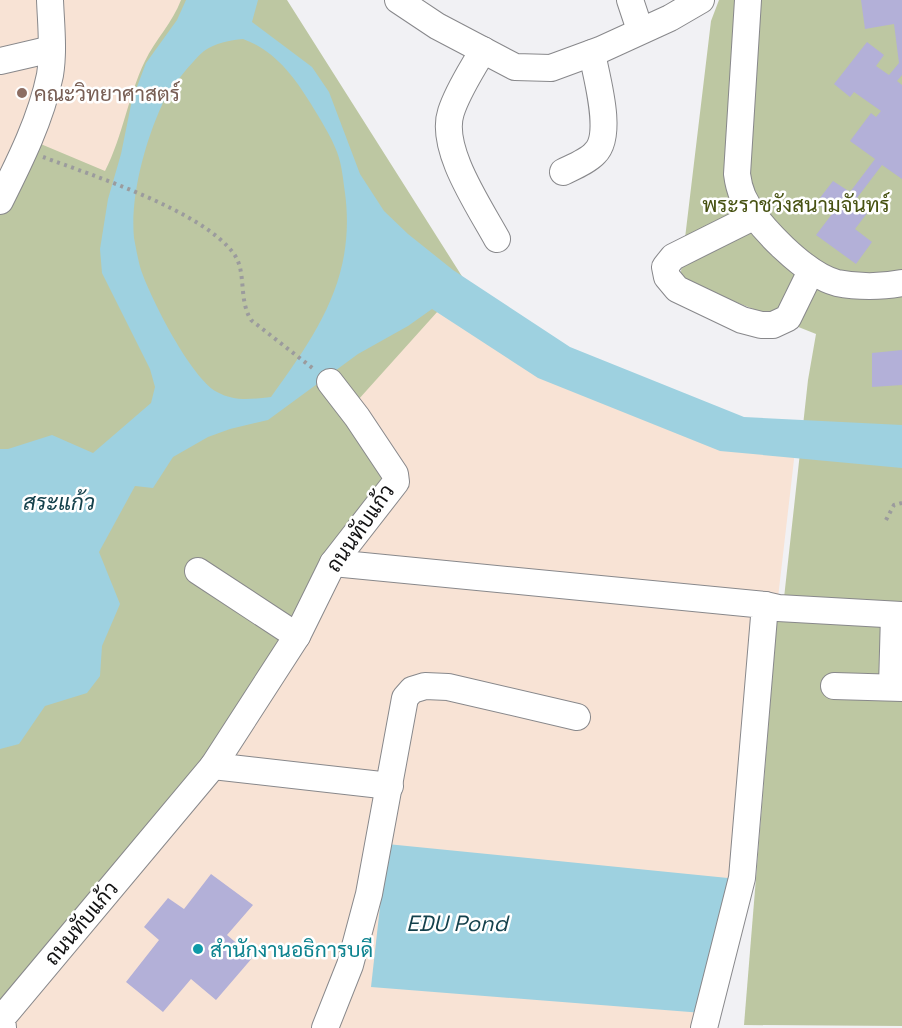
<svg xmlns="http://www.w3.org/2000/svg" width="902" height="1028" font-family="'Space Grotesk',Sarabun,sans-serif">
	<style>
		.education { fill: #f8e3d5 }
		.green { fill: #bdc7a2 }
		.water { fill: #9ed1e0; fill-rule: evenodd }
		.building { fill: #b3b0d8 }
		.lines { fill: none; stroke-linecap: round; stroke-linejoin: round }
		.minor-casing { stroke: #88888b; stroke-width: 28 }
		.path { stroke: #9b9b9d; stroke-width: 4; stroke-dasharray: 3 4.5; stroke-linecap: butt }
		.minor { stroke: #fff; stroke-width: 26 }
		.education-dot { fill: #8d6e63; stroke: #fff; stroke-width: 2 }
		.culture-dot { fill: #0f9aa8; stroke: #fff; stroke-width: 2 }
		.labels { text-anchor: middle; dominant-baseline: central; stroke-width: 5; stroke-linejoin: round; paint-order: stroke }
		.education-label { font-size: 21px; fill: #785e54; stroke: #fff; text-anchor: start }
		.park-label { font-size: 21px; fill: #465111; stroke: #fff }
		.street-label { font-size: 21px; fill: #111112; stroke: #fff }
		.culture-label { font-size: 21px; fill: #0d838f; stroke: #fff; text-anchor: start }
		.water-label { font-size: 22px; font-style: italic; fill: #14414c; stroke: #fff }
	</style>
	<rect width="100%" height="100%" fill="#f1f1f4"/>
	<polygon class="education" points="0,0 227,0 507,346 795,451 755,796 699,1028 0,1028"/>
	<g class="green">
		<path d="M181,0H287L465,281L358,400L406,481L297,636L0,1028V208L36,142L105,171C123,136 128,96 145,61C155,40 173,22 181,0Z"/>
		<polygon points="719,0 902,0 902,606 784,598 808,380 816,334 680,280 711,21"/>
		<polygon points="778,608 902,612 902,1026 744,1025"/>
	</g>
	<g class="water">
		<path d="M186,0H258L252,22L312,67L329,92L360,174L384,211L408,234L453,270L570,347L744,417L902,425V468L720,451L538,378L432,309L408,326L358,354L268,420L230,429L208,437L173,457L153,488L135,486L99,552L120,604L102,646L100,676L87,693L45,706L19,744L0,749V449H8L52,435L93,453L151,403L155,387L150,369L102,273L100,249L108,199L121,154L132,100L146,63L177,20ZM243,39C274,50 294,76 311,104C320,119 331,136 337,152C342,165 343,179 345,193C356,277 318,332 271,397C252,399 235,402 217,392C191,378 151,299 141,270C138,260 136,248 134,238C130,197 145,142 162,105C167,92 193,60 204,51C215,43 230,40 243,39Z"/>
		<polygon points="387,844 738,879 703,1013 371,987"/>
	</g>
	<g class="building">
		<polygon points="861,0 902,0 902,75 897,81 902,85 902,179 882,165 857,198 871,208 855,229 872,242 856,264 816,235 832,214 816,203 833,181 850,192 875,159 850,141 871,113 876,117 881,111 854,92 850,97 834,84 867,42 884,55 876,66 889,75 899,63 894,24 865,29"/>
		<polygon points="902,350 902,385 872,387 872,353"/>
		<polygon points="211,874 253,905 227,935 253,957 216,1000 191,979 163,1012 126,982 159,940 144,927 168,898 184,909"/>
	</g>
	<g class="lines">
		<g class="minor-casing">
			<g id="minor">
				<polyline points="398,0 437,26 515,67 551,68 600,50 670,18 701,0"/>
				<polyline points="630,0 640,30"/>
				<path d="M748,0L737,174C738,182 740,190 743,197C757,226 806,275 837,283C857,287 882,287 902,283"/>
				<path d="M483,50C472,70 458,90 451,112C439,148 479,206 497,239"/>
				<polyline points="0,61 52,49"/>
				<path d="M563,172C573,167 588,161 595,153C614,135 596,76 592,53"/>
				<path d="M0,201C20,161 41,119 50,75C54,50 51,25 50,0"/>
				<polyline points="755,216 673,257 665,267 667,277 677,289 742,320 761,325 773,325 788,318 811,271"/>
				<polyline points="333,563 765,605 742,878 704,1028"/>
				<polyline points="198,571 297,636"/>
				<polyline points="765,605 778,608 902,615"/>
				<polyline points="834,686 902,688"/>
				<polyline points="892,687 894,615"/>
				<polyline points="213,766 390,786"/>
				<polyline points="3,1028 2,1018 213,766 297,636 333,563 396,482 395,474 357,417 330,382"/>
				<polyline points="325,1028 350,965 369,894 405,698 412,690 425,686 448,687 577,717"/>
			</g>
		</g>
		<g class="path">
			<path d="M43,157C94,176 203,211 234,254C247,272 238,299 251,320L315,370"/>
			<polyline points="886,520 894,505 902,503"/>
		</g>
		<use href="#minor" class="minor"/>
	</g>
	<circle class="education-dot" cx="22" cy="93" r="6"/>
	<circle class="culture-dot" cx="198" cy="949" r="6"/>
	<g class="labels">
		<g class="education-label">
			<text x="34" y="93">คณะวิทยาศาสตร์</text>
		</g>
		<g class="park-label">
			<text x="796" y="204">พระราชวังสนามจันทร์</text>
		</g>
		<g class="street-label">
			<text transform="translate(360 528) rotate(-55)">ถนนทับแก้ว</text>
			<text transform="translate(81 923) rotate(-50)">ถนนทับแก้ว</text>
		</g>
		<g class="culture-label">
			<text x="210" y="949">สำนักงานอธิการบดี</text>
		</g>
		<g class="water-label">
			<text x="59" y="502">สระแก้ว</text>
			<text x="457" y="923">EDU Pond</text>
		</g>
	</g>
</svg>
